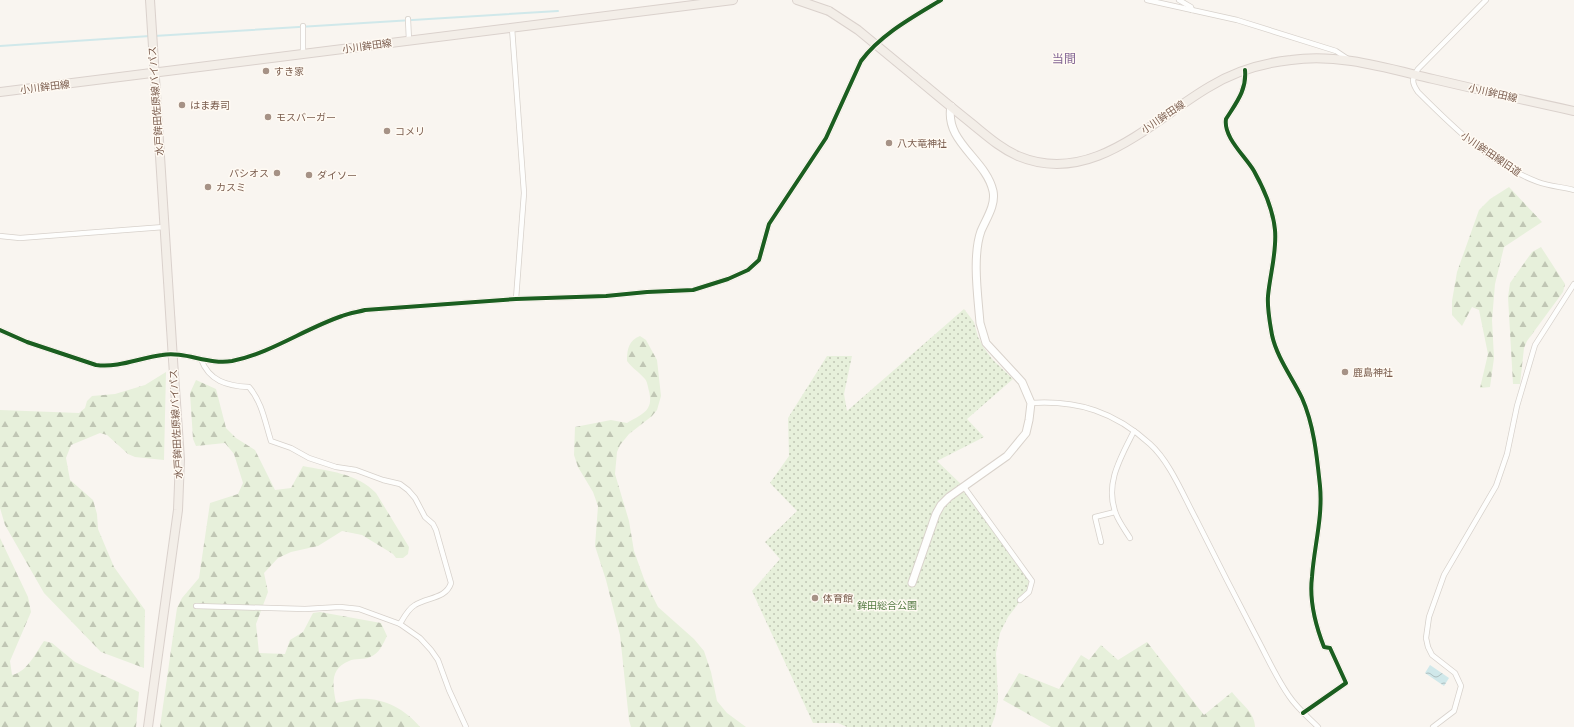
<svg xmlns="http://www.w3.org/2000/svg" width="1574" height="727" font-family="Figtree,'Noto Sans JP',sans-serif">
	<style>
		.forest { fill: url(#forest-firs) }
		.park { fill: url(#park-dots) }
		.water { fill: url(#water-waves) }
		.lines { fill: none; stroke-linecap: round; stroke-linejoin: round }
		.stream { stroke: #d0e8ea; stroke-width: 2 }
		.street-casing { stroke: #d7d1cb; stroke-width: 6 }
		.secondary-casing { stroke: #d9d2cb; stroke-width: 9 }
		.primary-casing { stroke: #dad1cc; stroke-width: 10 }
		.street { stroke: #fefefd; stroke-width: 4.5 }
		.secondary { stroke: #fefefd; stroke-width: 7 }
		.primary { stroke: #f3eee8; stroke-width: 8 }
		.primary-bridge-casing { stroke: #dad1cc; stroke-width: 10; stroke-linecap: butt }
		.primary-bridge { stroke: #f3eee8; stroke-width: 8 }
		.cycleway-casing { stroke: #fffaf3; stroke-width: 6 }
		.cycleway { stroke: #1b5e20; stroke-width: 4 }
		.poi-dot { fill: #a69286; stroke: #fffaf3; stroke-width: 1.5 }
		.labels { text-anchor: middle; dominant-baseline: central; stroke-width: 3; stroke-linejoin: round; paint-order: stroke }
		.street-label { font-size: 10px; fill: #7a5c4d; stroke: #fffaf3 }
		.poi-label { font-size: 10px; fill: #7a5c4d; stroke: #fffaf3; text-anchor: start }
		.park-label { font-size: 10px; fill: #537a41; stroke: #fffaf3 }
		.quarter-label { font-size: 12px; fill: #846695; stroke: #fffaf3 }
	</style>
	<defs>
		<pattern id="forest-firs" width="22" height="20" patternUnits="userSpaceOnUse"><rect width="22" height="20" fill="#e7f0db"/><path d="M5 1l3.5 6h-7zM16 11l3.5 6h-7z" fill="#c0c6b4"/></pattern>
		<pattern id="park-dots" width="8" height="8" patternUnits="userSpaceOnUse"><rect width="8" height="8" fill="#e7f0db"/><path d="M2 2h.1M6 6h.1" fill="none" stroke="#c0c6b4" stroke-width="1.8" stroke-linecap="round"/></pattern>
		<pattern id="water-waves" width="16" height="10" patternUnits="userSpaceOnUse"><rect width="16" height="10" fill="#d0e8ea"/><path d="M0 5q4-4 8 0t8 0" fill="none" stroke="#aebfc0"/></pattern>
	</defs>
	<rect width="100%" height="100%" fill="#f9f5f0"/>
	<g class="forest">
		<polygon points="1509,187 1542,222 1504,247 1495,284 1492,320 1494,358 1490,387 1480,388 1488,354 1479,310 1472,307 1462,326 1452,315 1452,301 1457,272 1479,210 1490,199"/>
		<polygon points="1541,247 1565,284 1563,292 1527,341 1524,348 1520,384 1513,384 1508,297 1510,283 1532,252"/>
		<path d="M640,336L646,340L657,360L661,396L657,410L652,416L629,434L620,445L617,452L615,474L629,521L634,551L644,579L658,607L694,639L704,651L711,672L717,701L727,713L746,727H631L629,720L620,635L606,580L595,546L598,506L593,492L578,467L574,455L575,427L611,420L627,423C642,414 654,411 649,391C648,387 647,381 645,379C639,372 632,368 627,361C627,349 629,340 640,336Z"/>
		<polygon points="166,372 164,460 135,457 128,454 107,435 100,433 71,445 66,458 70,480 93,500 97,514 98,529 114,567 145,610 144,668 101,652 44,593 5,525 0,508 0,410 79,413 85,408 87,401 92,396 115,394 145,385"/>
		<path d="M196,380L216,389L226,428L236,438L255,450L275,490L291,488L303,466C328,471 357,473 376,493L409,547L408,554L403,558H396L393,554L362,535L342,531L318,546L291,552L278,558L264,573L268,592L256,624L259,653L285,654L290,640L303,632L313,613L320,612L381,623L387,636C383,644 379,654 370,657C364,660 355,658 349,661C329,669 333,686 336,703C343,702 350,700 357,699C382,697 404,708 420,727H160L177,608L182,598L199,578L210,503L238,494L243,483L234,454L225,443L196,446L193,439L190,393Z"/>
		<path d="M0,538L28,597L31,612L10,661L12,675C27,672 35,654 44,641L52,643L75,662L139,692L136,727H0Z"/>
		<path d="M1147,642L1204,715L1232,692C1240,703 1255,712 1255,727H1051L1003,700L1019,673L1059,689L1081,655L1089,660L1101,645L1118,660Z"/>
	</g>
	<polygon class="park" points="964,309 974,322 978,337 984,348 993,360 1013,379 967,419 984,437 937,461 964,487 1032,581 1031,587 1008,617 1000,633 996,653 998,699 995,716 991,727 847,727 838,723 813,723 752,591 780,559 765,542 797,511 770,483 789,456 788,418 827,356 852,356 844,394 847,411"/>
	<polygon class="water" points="1430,665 1449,678 1444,686 1425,673"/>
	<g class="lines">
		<g class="stream">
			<polyline points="154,36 558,11"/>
			<polyline points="0,46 150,36"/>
		</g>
		<g class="street-casing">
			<g id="street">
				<polyline points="1147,0 1237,20 1336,51 1348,59"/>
				<polyline points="1179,0 1191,7 1192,10"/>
				<path d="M1486,0L1418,69C1412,79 1411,82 1418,92C1453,127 1490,164 1538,182C1549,186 1562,187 1574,190"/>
				<polyline points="408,19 409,41"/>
				<polyline points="303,26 303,55"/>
				<polyline points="512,28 524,193 516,299"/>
				<path d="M1245,70C1247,90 1236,103 1226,119C1223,137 1245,156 1254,171C1264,189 1273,209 1275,230C1277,252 1270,274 1268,296C1267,309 1270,323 1272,335C1277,358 1292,377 1302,398C1314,425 1317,457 1320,486C1323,517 1314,547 1312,577C1309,601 1315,624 1324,647L1330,648L1346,683L1303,713"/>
				<polyline points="0,236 20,238 164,227"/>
				<path d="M0,330L27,342L96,365C119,368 139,358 162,355C185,351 208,365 232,361C271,353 304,329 342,316C349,313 358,312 365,310L516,299L606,296L647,292L693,290L728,279L748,270L759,260L769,224L826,138L861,61C881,34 913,17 941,0"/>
				<path d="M201,359C209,381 227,386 249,387C262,402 265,422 271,441L291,448L309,458L336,467L356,470L383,480L400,484L408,490L415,498L425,517L433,524L436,530L451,583C446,599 427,597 415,605C408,609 404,617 400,624"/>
				<path d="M1031,403C1078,400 1115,412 1150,444C1170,462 1183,495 1196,519C1216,559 1237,600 1258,640C1268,659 1277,679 1289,696C1297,708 1308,717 1318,727"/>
				<polyline points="964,487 1032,581 1029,592 1020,600"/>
				<path d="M1130,538C1125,530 1119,522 1116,514C1104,484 1121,457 1134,431"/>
				<polyline points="1101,542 1095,517 1115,512"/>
				<polyline points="196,606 305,609 340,607 359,609 400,624 420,638 431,650 438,660 449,690 466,727"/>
				<polyline points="1433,727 1454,711 1461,686 1455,673 1432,655 1428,647 1426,638 1429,617 1444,575 1496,486 1507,454 1517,406 1535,345 1574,284"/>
			</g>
		</g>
		<g class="secondary-casing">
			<path id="secondary" d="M912,583L936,514L941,505L949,497L1007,456L1026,433L1029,420L1031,403L1022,382L986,343L980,323C978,297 972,256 981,231C986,219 996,205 993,191C986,159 944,142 951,106"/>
		</g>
		<g class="primary-casing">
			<g id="primary">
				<polyline points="150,0 168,281"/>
				<polyline points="797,0 829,11"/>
				<path d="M915,77C933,92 952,108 971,123C986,135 1000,148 1018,156C1092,187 1151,121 1209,87C1233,72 1263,63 1291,60C1339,53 1386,68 1433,79C1480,90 1527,101 1574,111"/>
				<polyline points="0,92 733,0"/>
				<polyline points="148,727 178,510 180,459 173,360"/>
			</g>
		</g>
		<use href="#street" class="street"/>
		<use href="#secondary" class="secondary"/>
		<use href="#primary" class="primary"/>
		<g class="primary-bridge-casing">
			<g id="primary-bridge">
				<polyline points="829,11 858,30 915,77"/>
				<polyline points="168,281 173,360"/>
			</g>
		</g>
		<use href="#primary-bridge" class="primary-bridge"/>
		<g class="cycleway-casing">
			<g id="cycleway">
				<path d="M1245,70C1247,90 1236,103 1226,119C1223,137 1245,156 1254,171C1264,189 1273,209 1275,230C1277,252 1270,274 1268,296C1267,309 1270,323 1272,335C1277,358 1292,377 1302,398C1314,425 1317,457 1320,486C1323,517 1314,547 1312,577C1309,601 1315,624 1324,647L1330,648L1346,683L1303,713"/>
				<path d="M0,330L27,342L96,365C119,368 139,358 162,355C185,351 208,365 232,361C271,353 304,329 342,316C349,313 358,312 365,310L516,299L606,296L647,292L693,290L728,279L748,270L759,260L769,224L826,138L861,61C881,34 913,17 941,0"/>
			</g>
		</g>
		<use href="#cycleway" class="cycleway"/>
	</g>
	<g class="poi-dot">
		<circle cx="266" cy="71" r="4"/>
		<circle cx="182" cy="105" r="4"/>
		<circle cx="268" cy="117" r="4"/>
		<circle cx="387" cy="131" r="4"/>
		<circle cx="889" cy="143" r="4"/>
		<circle cx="277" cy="173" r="4"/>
		<circle cx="309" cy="175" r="4"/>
		<circle cx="208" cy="187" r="4"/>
		<circle cx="1345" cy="372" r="4"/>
		<circle cx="815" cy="598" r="4"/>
	</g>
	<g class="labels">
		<g class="street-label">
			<text transform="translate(367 46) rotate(-8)">小川鉾田線</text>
			<text transform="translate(45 87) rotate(-7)">小川鉾田線</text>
			<text transform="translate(1493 93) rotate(13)">小川鉾田線</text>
			<text transform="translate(156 101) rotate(-94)">水戸鉾田佐原線バイパス</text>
			<text transform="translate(1163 117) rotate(-34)">小川鉾田線</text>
			<text transform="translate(1491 154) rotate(34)">小川鉾田線旧道</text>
			<text transform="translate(176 424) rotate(-93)">水戸鉾田佐原線バイパス</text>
		</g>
		<g class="poi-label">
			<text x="274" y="71">すき家</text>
			<text x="190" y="105">はま寿司</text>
			<text x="276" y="117">モスバーガー</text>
			<text x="395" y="131">コメリ</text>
			<text x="897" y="143">八大竜神社</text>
			<text x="269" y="173" text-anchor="end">パシオス</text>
			<text x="317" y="175">ダイソー</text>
			<text x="216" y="187">カスミ</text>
			<text x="1353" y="372">鹿島神社</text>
			<text x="823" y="598">体育館</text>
		</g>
		<g class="park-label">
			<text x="887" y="605">鉾田総合公園</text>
		</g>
		<g class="quarter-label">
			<text x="1064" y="59">当間</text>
		</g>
	</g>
</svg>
